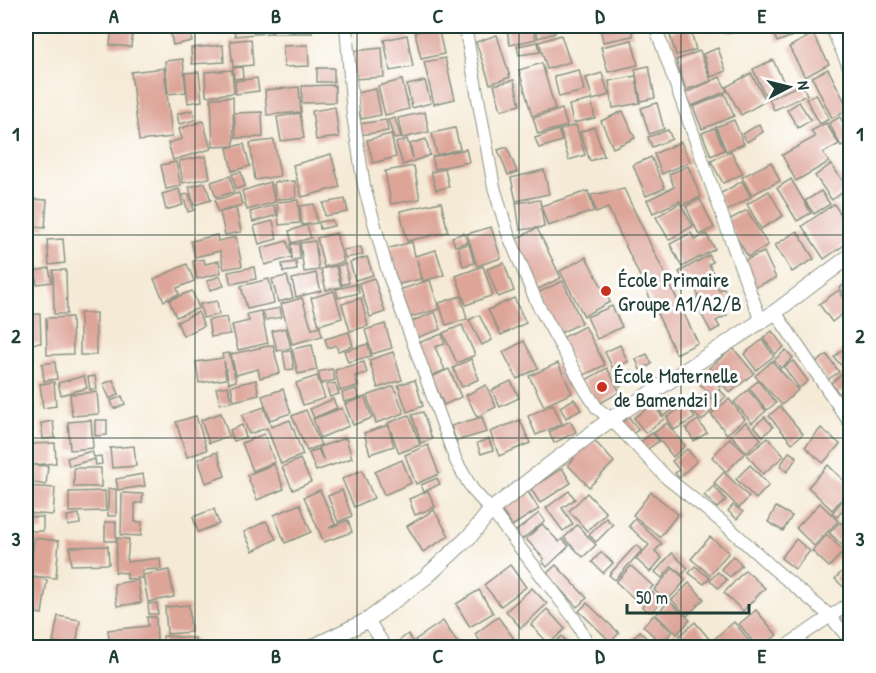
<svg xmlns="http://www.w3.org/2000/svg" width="876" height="673" font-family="'Patrick Hand',sans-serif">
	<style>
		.building { fill: #dda498 }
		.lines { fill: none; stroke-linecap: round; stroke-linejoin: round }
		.minor-casing { stroke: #8a9484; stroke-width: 14 }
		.tertiary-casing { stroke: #8a9484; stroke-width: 17 }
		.minor { stroke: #fff; stroke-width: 12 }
		.tertiary { stroke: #fff; stroke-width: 15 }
		.grid { fill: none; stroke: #1f3d34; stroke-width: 1.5; stroke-opacity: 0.55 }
		.poi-dot { fill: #c8321e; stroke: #fff; stroke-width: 2 }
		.labels { text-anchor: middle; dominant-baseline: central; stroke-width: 6; stroke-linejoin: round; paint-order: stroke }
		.poi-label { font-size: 21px; fill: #1f3d34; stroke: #fff; text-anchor: start }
		.neatline { fill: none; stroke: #1f3d34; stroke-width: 2 }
		.grid-label { font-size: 20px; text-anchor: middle; font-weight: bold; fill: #1f3d34 }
	</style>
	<rect width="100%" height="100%" fill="#fff"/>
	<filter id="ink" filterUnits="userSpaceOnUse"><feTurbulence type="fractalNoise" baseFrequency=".0167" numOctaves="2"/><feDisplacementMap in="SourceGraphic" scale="12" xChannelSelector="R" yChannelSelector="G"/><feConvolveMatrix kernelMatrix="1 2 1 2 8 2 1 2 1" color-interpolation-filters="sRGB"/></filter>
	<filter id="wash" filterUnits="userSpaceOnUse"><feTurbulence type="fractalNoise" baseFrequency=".008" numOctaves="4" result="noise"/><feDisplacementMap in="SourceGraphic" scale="24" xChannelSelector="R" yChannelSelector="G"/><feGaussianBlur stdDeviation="1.35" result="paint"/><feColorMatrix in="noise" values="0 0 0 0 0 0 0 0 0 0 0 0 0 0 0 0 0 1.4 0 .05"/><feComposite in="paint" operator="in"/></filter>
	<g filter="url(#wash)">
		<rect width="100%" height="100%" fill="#f5ead5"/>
		<g id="blocks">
			<g class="building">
				<polygon points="112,26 133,29 131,47 110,45"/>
				<polygon points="169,26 189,26 192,41 173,45"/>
				<polygon points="193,26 224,26 224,29 194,33"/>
				<polygon points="234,26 253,26 254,34 235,36"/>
				<polygon points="256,26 271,26 271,33 256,34"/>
				<rect x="272" y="26" width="21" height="7"/>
				<rect x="294" y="26" width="18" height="7"/>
				<polygon points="506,26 533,26 536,39 510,45"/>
				<polygon points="535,26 553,26 555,33 538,38"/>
				<polygon points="600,26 631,26 633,36 603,42"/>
				<polygon points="726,26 751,26 728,33"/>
				<polygon points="771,26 792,26 795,35 777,42"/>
				<polygon points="438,27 444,54 421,59 415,32"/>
				<polygon points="690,27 696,50 676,55 669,32"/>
				<polygon points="813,34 829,64 805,77 789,47"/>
				<polygon points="407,35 413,67 390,71 384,40"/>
				<polygon points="497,35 510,77 490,84 476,42"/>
				<polygon points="561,35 570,62 547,69 539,42"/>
				<polygon points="251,39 253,65 233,67 230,41"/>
				<polygon points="632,40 638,65 608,72 601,47"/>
				<polygon points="538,42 540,52 519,55 517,46"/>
				<polygon points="223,45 224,62 192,64 191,48"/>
				<polygon points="308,45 309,66 284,67 283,46"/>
				<polygon points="382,48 384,77 354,79 352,51"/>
				<polygon points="718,48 726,71 711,77 703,54"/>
				<polygon points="700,51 711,81 686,90 676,60"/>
				<polygon points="445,58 455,99 434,104 424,62"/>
				<polygon points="183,59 186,92 168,94 165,61"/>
				<polygon points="773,60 786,87 766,97 753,69"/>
				<polygon points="542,63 555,109 532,116 519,70"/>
				<polygon points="649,66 655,98 641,101 635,69"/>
				<polygon points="242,67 243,78 234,79 233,68"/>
				<polygon points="164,68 172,137 139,141 131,72"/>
				<rect x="317" y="68" width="17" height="14"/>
				<polygon points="828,69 849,110 832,118 812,77"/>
				<polygon points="232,70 234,93 206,96 205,72"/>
				<polygon points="579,70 584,91 559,97 554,76"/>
				<polygon points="199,72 202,101 188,103 185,73"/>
				<polygon points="602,73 609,95 593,100 586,78"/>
				<polygon points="751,73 766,101 741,115 726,87"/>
				<polygon points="636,76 640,103 613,108 609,81"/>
				<polygon points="720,77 727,91 692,106 685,93"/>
				<polygon points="257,78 259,91 236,94 235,81"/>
				<polygon points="402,80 409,109 385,115 378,86"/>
				<polygon points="514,80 520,105 501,110 494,85"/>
				<polygon points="425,81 431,103 412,108 407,85"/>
				<polygon points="802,84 807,95 774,110 769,99"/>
				<polygon points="335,85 335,102 302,103 302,86"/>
				<polygon points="299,87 301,112 267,115 265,90"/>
				<polygon points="376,89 381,115 361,119 356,93"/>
				<polygon points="725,94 734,116 702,129 693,107"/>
				<polygon points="816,94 829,119 820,124 806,99"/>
				<polygon points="233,97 234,146 213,147 211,98"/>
				<polygon points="591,100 595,118 573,123 569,105"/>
				<polygon points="799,102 811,120 798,128 787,110"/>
				<polygon points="657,103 664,129 649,134 641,108"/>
				<polygon points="335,107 339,137 316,140 312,111"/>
				<polygon points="562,109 567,126 538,134 533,118"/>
				<polygon points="193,110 195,120 179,124 177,114"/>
				<polygon points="623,111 635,138 613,148 601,121"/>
				<polygon points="262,112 263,137 236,138 234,113"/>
				<polygon points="425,112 429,132 402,138 398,118"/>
				<polygon points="300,113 304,138 281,141 277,117"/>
				<polygon points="840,117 850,138 850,141 841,146 829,123"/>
				<polygon points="395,118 401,138 394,139 388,120"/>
				<polygon points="386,120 388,131 360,135 358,124"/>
				<polygon points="734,120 744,144 726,151 716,127"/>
				<polygon points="203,121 211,149 173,160 168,143 182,139 179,129"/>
				<polygon points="826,123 839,144 823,153 829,162 796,181 782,155 815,137 811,131"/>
				<polygon points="759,124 763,132 747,142 743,134"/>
				<polygon points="576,125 585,155 569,160 560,130"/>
				<polygon points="594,127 604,156 590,161 580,132"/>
				<polygon points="455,128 460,149 437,155 432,133"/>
				<polygon points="715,128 724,150 711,156 702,133"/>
				<polygon points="558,130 562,141 539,148 535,138"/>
				<polygon points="668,130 672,139 652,147 648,137"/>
				<polygon points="391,134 396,157 373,163 367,140"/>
				<polygon points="407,139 413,158 410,144 426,139 430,155 403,165 396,143"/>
				<polygon points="274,140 280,176 255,180 250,143"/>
				<polygon points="681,142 690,162 662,174 654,154"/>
				<polygon points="244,144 250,166 232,171 227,148"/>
				<polygon points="507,147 517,172 508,175 498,150"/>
				<polygon points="466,149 469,162 435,169 432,157"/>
				<polygon points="731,151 743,174 723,183 711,161"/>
				<polygon points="331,154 340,187 302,197 293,165"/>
				<polygon points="206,156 210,178 183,183 179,161"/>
				<polygon points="651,157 665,188 646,196 633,165"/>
				<polygon points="176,162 181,186 166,189 161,165"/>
				<polygon points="771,162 780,181 751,195 742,177"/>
				<polygon points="831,164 848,188 832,200 815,176"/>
				<polygon points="414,166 420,199 391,204 385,171"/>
				<polygon points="688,166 701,197 682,205 680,201 653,213 647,200 674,187 669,174"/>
				<polygon points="445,169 449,187 436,190 431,172"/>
				<polygon points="544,170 549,194 516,201 511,178"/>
				<polygon points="241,172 245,186 236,189 232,174"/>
				<polygon points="230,176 234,192 216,197 211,182"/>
				<polygon points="791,179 811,213 797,221 777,188"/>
				<polygon points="295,181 296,198 275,199 274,182"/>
				<polygon points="742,181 751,197 727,211 718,195"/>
				<polygon points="270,182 275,202 247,210 242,191"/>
				<polygon points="205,183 211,200 194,205 189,187"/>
				<polygon points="179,189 183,205 166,210 162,194"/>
				<polygon points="624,189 698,343 676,354 608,208 596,213 591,195"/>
				<polygon points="588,191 594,211 548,226 541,206 544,227 520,230 516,203 540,200 541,206"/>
				<polygon points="769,191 783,216 761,229 747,204"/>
				<polygon points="821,191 830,204 814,214 805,201"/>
				<polygon points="239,193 242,205 218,212 215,200"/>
				<polygon points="189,194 194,210 188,212 183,195"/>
				<polygon points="27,199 47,200 45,228 26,226"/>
				<polygon points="345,199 348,212 325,216 323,203"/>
				<polygon points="700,199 714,228 699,235 686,206"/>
				<polygon points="298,200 300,223 279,225 277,202"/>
				<polygon points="441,202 448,232 407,241 400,211"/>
				<polygon points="680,203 693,226 669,240 656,217"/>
				<polygon points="314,204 317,223 302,225 300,206"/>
				<polygon points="834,204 850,228 850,241 824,259 802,226"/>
				<polygon points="274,205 277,215 253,222 250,212"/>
				<polygon points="236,208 241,232 225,235 220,212"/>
				<polygon points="747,210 768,245 748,257 727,221"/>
				<polygon points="332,220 334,226 320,229 319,222"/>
				<polygon points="273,221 277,239 259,244 254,226"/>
				<polygon points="307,225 311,238 292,243 289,231"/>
				<polygon points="491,227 501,258 477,266 467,234"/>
				<polygon points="537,228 561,278 538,289 514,240"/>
				<polygon points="797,231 814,259 792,272 775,245"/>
				<polygon points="336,233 344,262 324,267 317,238"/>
				<polygon points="464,233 468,242 455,246 452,237"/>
				<polygon points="691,233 695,240 706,234 715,249 682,267 670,244"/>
				<polygon points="217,235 218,241 236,237 242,266 224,269 220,251 195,257 191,241"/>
				<polygon points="63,239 65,263 49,265 47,240"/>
				<polygon points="287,241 292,257 265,265 261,248"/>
				<polygon points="315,241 319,270 304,272 300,243"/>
				<polygon points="412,242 415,256 436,250 444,275 423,281 417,260 421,279 395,285 386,249"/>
				<polygon points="291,244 299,244 300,259 292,260"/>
				<polygon points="469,244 474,263 463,266 458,247"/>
				<polygon points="361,247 363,255 345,258 343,250"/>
				<polygon points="764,252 776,278 753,288 741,262"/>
				<polygon points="709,255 713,262 709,264 713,273 710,274 719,290 724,288 729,298 727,300 730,306 724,310 727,315 716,321 720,327 711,332 694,300 699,297 694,287 688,290 685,284 690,282 686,275 682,277 679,272"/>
				<polygon points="367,257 373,275 355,280 350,262"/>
				<polygon points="586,257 610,302 584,316 560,271"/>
				<polygon points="204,259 205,264 219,261 221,273 197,279 193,261"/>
				<polygon points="296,262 297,270 283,272 282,264"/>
				<polygon points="504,263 514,291 498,297 487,269"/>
				<polygon points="187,264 194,281 177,288 179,294 164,301 154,279"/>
				<polygon points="345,264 349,283 342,285 337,266"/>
				<polygon points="336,266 341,287 326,290 321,269"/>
				<polygon points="483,266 493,295 466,305 456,276"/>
				<polygon points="254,267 256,279 231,284 228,272"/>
				<polygon points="49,268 52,282 37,284 35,271"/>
				<polygon points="53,270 66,270 67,314 54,314"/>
				<polygon points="316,273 321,291 296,297 292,279"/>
				<polygon points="220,276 224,286 210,290 207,281"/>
				<polygon points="287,276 293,298 278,302 272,279"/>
				<polygon points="374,278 385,312 370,317 359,283"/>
				<polygon points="269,279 274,303 247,309 241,286"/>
				<polygon points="430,280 439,309 407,318 399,290"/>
				<polygon points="850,280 850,302 840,288"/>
				<polygon points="563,281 582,323 558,334 539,292"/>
				<polygon points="357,284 359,293 338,298 336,289"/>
				<polygon points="839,290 850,308 832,322 819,304"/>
				<polygon points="192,291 199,308 176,317 169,300"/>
				<polygon points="334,291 342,318 319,325 311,298"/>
				<polygon points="461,296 467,319 446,325 439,303"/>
				<polygon points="302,298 312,329 320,327 322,336 292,344 281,304"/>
				<polygon points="361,298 368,326 350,331 342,304"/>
				<polygon points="514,298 526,323 501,335 488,310"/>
				<polygon points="217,301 219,315 203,318 200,304"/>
				<polygon points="612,306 622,327 597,339 587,317"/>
				<polygon points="280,308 282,317 265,320 263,311"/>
				<polygon points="261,311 268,343 238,350 232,325 249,321 247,314"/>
				<polygon points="198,312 204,326 183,336 177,322"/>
				<polygon points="435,312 441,329 416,338 410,322"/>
				<rect x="80" y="313" width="16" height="42"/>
				<polygon points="40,314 41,343 26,344 26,315"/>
				<polygon points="479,315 492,340 482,345 469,320"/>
				<polygon points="72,317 73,354 47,355 46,318"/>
				<polygon points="227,317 230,334 211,337 208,320"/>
				<polygon points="385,324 392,348 372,354 365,330"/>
				<polygon points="462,325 475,355 457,363 443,333"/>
				<polygon points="585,326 605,365 580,377 560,339"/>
				<polygon points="286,328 291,348 277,351 272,331"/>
				<polygon points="772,331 784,347 775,354 763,338"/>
				<polygon points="349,332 353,346 338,351 336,345 328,348 325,339"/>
				<polygon points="442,334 445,344 435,347 445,370 431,376 418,343"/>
				<polygon points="762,340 774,356 756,370 744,354"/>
				<polygon points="524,341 538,368 517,379 503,352"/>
				<polygon points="368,344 371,356 348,362 344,351"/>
				<polygon points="273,345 280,373 260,378 258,369 236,375 231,354"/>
				<polygon points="312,345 317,370 298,374 292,349"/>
				<polygon points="620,345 628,362 613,369 605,352"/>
				<polygon points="847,346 850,350 850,365 845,370 834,357"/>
				<polygon points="733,348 754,373 730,393 709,368"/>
				<polygon points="786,350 793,358 781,368 774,360"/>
				<polygon points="291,351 294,369 286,370 283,352"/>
				<polygon points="393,352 402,380 378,388 369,360"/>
				<polygon points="229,353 236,381 229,383 224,361 226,379 199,383 196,362 223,358 222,354"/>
				<polygon points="647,354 652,364 640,370 636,359"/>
				<polygon points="827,355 839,372 827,380 815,363"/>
				<polygon points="471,359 479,379 462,387 453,368"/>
				<polygon points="772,361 798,390 782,405 755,376"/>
				<polygon points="793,361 808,381 799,388 784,367"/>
				<polygon points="55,362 57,379 44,381 42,364"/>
				<polygon points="364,362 367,373 355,376 358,386 340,391 335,370"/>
				<polygon points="558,363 572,393 544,406 529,376"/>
				<polygon points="850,367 850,385 839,394 831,383"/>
				<polygon points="607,368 620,392 597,405 584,381"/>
				<polygon points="332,369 335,380 321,384 318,372"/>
				<polygon points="449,369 461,397 444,405 431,377"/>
				<polygon points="631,370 635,378 620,386 616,380"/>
				<polygon points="702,370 721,388 712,396 694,378"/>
				<polygon points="84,376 87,388 61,395 58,383"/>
				<polygon points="95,376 97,389 90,390 88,377"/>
				<polygon points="317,376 325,398 303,405 296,383"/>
				<polygon points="113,380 119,394 110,399 103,384"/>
				<polygon points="256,380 259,395 234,401 231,386"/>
				<polygon points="415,380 423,406 407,412 398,385"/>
				<polygon points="511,381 519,398 500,407 492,390"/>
				<polygon points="758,381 776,403 767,410 749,388"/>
				<polygon points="54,382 56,406 43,408 40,384"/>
				<polygon points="335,383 339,394 330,397 326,385"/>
				<polygon points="486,385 496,407 477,417 466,395"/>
				<polygon points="228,386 231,402 220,404 216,388"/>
				<polygon points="394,386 404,413 376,423 367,396"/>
				<polygon points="283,389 291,413 270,420 262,396"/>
				<polygon points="356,389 359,398 344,402 342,393"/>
				<polygon points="720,390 726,396 702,421 691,410 706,394 711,399"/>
				<polygon points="748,390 766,411 752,423 734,402"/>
				<polygon points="97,392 99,414 72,416 70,394"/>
				<polygon points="122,396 125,404 114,409 111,401"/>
				<polygon points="669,396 676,408 663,416 656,403"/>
				<polygon points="365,397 372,418 353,425 345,404"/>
				<polygon points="333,399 337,408 314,418 310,409"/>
				<polygon points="574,399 581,410 566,418 560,407"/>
				<polygon points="729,399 745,419 727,434 711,414"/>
				<polygon points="553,404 562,424 536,435 528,416"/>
				<polygon points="653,404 664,419 645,433 634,418"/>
				<polygon points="687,404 695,418 674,430 667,417"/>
				<polygon points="780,406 803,434 792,443 769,416"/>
				<polygon points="264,407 271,427 290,420 303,455 281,464 267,428 249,434 242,415"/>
				<polygon points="342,408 349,426 320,438 313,419"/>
				<polygon points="306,410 321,445 307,451 292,416"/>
				<polygon points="423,412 432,439 421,443 412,415"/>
				<polygon points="221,413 229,436 209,443 201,420"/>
				<polygon points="409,415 420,445 399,453 388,423"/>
				<polygon points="196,416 207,450 187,457 176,422"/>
				<polygon points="482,417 487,432 456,441 451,426"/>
				<polygon points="629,417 638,430 631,435 621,423"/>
				<polygon points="765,417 773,427 763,436 754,426"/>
				<polygon points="91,420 93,448 70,450 68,422"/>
				<polygon points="95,420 107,420 107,435 95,436"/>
				<polygon points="520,420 530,443 499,456 490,432"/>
				<polygon points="698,420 707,433 694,441 686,428"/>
				<polygon points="53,421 55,438 43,439 41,423"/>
				<polygon points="570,421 576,432 554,443 549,432"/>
				<polygon points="746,422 761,439 747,453 731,435"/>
				<polygon points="667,423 685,446 673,457 654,433"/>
				<polygon points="242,425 246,437 234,441 230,430"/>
				<polygon points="388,425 394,446 370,454 364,433"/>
				<polygon points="821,428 840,444 823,463 805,447"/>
				<polygon points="652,433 659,441 645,451 639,443"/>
				<polygon points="264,434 275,462 253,471 242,443"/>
				<polygon points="346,438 352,458 316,471 309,453 318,449 324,462 319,447"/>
				<polygon points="730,438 745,453 726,472 712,457"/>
				<polygon points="768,438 784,456 763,474 747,455"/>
				<polygon points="489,439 493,450 481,454 477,443"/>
				<polygon points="594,440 614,462 589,487 568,465 574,459 571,457 583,445 586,447"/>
				<polygon points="55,443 56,463 34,465 48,466 46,485 28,482 30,464 32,464 31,444"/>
				<polygon points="428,445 439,474 416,484 405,455"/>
				<polygon points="134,446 136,466 112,468 110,448"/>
				<polygon points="687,449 697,461 679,478 675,473 679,470 672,461"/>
				<polygon points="92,451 94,457 101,456 102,464 96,465 95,459 69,466 67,458"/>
				<polygon points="217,452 225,476 206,483 198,459"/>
				<polygon points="789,452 797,457 787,472 780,466"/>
				<polygon points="300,459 311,482 293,490 282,467"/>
				<polygon points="402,460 411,483 384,495 375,472"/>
				<polygon points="274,464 284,489 257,500 247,475"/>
				<polygon points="750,465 769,485 756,499 736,479"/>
				<polygon points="828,465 850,487 850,490 832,510 808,487"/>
				<rect x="74" y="468" width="27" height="19"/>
				<polygon points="562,468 571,483 540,503 531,489"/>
				<polygon points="362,470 374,498 354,507 342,479"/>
				<polygon points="724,472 749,497 739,508 714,483"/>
				<polygon points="143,474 145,486 118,490 116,479"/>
				<polygon points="437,478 440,484 424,492 421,485"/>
				<polygon points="27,486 55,488 53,515 26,513"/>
				<polygon points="714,486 726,500 717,508 704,495"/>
				<rect x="108" y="489" width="8" height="27"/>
				<polygon points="320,490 335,524 329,528 348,520 352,532 324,542 304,497"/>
				<polygon points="342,490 352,516 338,522 328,496"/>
				<polygon points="105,491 106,511 69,512 69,492"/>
				<polygon points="428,491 435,507 415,515 409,499"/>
				<polygon points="569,491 575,499 562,508 573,524 563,531 546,508"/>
				<polygon points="850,491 850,502 837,517 832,513"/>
				<polygon points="528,492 539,509 512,526 501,510"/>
				<polygon points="651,492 678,514 660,537 633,515"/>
				<polygon points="122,493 143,494 142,503 135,503 135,522 142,522 141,536 121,535"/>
				<polygon points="587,493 606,513 587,531 569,511"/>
				<polygon points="820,503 838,521 814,546 796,528"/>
				<polygon points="300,504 311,532 285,543 274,515"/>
				<polygon points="733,505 743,512 737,519 728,511"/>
				<polygon points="776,507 792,516 783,531 768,522"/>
				<polygon points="214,509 219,524 198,532 193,517"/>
				<polygon points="434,510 449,536 423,552 407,526"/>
				<polygon points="539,513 545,521 521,540 515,532"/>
				<polygon points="79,514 80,524 68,526 67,516"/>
				<rect x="26" y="517" width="17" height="14"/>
				<polygon points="606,518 613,525 596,542 589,535"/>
				<polygon points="635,519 662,544 655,551 662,558 650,572 636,559 649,545 629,526"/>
				<polygon points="266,521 276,539 253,551 244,532"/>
				<rect x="105" y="522" width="11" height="19"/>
				<polygon points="840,522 850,532 849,551 829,533"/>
				<polygon points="542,524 559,542 562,539 569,546 547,567 542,561 544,559 526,539"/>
				<polygon points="577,525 596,545 583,557 564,538"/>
				<polygon points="26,534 30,534 27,574 26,574"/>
				<polygon points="827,535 844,551 829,567 812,551"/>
				<polygon points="710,537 729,552 710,575 691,559"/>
				<polygon points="34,538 59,541 56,578 30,576"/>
				<polygon points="117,538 129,539 127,562 160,558 161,569 142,570 142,578 127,579 127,573 115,572"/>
				<polygon points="796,539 810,551 795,569 781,558"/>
				<polygon points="636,545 642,550 615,580 609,575"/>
				<polygon points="108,546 109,564 71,565 70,547"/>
				<polygon points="601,552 613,563 603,573 592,562"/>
				<polygon points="672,553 688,568 682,575 672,566 662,578 655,572"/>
				<polygon points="733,556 742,565 730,577 721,569"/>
				<polygon points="850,563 850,593 835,579"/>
				<polygon points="510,565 526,587 501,606 484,585"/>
				<polygon points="556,565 587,598 577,607 546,574"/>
				<polygon points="631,566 653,586 638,602 616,582"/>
				<polygon points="695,566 710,578 704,584 689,573"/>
				<polygon points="673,568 686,580 667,601 654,590"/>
				<polygon points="169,570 174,597 148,602 143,575"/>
				<polygon points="745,570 765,588 743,611 724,593"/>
				<polygon points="718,572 727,580 718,588 710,580"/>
				<polygon points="27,576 47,580 42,614 26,611"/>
				<polygon points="138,580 141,603 117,606 114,584"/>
				<polygon points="689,583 704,599 687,616 672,600"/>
				<polygon points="532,588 547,604 521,628 506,611"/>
				<polygon points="479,590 493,613 470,627 456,604"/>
				<polygon points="652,592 662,600 652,612 651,611 649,612 642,607"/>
				<polygon points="669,601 690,620 677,634 656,615"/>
				<polygon points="157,603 158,614 149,614 148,604"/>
				<polygon points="587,603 619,633 611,642 579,611"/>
				<polygon points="189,605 191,632 167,634 165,607"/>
				<polygon points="547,609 565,629 549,644 531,625"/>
				<polygon points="756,610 777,635 761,648 758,648 739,624"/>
				<polygon points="26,614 32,615 28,638 26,637"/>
				<polygon points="654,615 672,632 661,643 643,626"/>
				<polygon points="58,616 80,620 76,646 53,642"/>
				<polygon points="147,617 156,617 157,643 148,643 149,648 110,648 108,630 148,626"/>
				<polygon points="498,617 515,640 504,648 485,648 475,634"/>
				<polygon points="443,621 459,645 455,648 420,648 415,640"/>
				<polygon points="695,622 710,640 700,648 689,648 679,636"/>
				<polygon points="734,622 755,648 720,648 713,640"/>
				<polygon points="640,631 653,645 650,648 623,648"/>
				<polygon points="408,634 417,648 393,648 392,646"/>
				<polygon points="163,636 195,638 195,648 162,648"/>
				<polygon points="562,636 571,648 552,648 551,646"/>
				<polygon points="675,637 683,648 660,648"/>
			</g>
		</g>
	</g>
	<g filter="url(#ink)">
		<use href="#blocks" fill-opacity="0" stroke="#8a9484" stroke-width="1.5"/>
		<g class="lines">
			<g class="minor-casing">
				<g id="minor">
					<polyline points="346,26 353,115 364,186 388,273 456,461 472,489 491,510 574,618 590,648"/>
					<polyline points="465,26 494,187 508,234 537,303 586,391 597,408 611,419 667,478 727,526 774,569 829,615 850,640"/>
					<polyline points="655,26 737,257 761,321"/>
					<polyline points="831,26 850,69"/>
					<polyline points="775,312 850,423"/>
					<polyline points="368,620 386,648"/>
					<polyline points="783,648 850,603"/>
				</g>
			</g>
			<g class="tertiary-casing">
				<g id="tertiary">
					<polyline points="26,647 26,648"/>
					<polyline points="311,648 368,620 426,577 471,535 491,510 552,463 611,419 775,312 850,256"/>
				</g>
			</g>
			<use href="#minor" class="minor"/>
			<use href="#tertiary" class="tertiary"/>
		</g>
	</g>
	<path class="grid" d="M195,26V648M357,26V648M519,26V648M681,26V648M26,235H850M26,438H850"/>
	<g class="poi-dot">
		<circle cx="606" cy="291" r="6"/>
		<circle cx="602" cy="387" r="6"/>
	</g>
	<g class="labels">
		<g class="poi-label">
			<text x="618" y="279">École Primaire<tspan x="618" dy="24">Groupe A1/A2/B</tspan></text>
			<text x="614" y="375">École Maternelle<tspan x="614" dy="24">de Bamendzi I</tspan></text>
		</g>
	</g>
	<rect width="876" height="673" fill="none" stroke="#fff" stroke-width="66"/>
	<g transform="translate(789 87) rotate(83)" stroke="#ffffff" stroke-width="4.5" paint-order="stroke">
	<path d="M0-4.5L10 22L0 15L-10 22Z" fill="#1f3d34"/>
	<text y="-9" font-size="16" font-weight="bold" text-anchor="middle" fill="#1f3d34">N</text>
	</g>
	<path d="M627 604v9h122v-9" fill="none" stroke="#1f3d34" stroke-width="3"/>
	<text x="636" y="604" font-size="18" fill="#1f3d34" stroke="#ffffff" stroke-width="4.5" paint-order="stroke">50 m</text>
	<rect x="33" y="33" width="810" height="607" class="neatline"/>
	<g class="grid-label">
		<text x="114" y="23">A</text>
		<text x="276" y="23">B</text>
		<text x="438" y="23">C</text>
		<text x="600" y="23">D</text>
		<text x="762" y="23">E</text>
		<text x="16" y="141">1</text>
		<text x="860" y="141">1</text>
		<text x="16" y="343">2</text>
		<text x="860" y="343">2</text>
		<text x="16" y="546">3</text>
		<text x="860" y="546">3</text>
		<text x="114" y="663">A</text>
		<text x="276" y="663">B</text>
		<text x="438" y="663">C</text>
		<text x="600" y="663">D</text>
		<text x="762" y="663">E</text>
	</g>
</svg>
